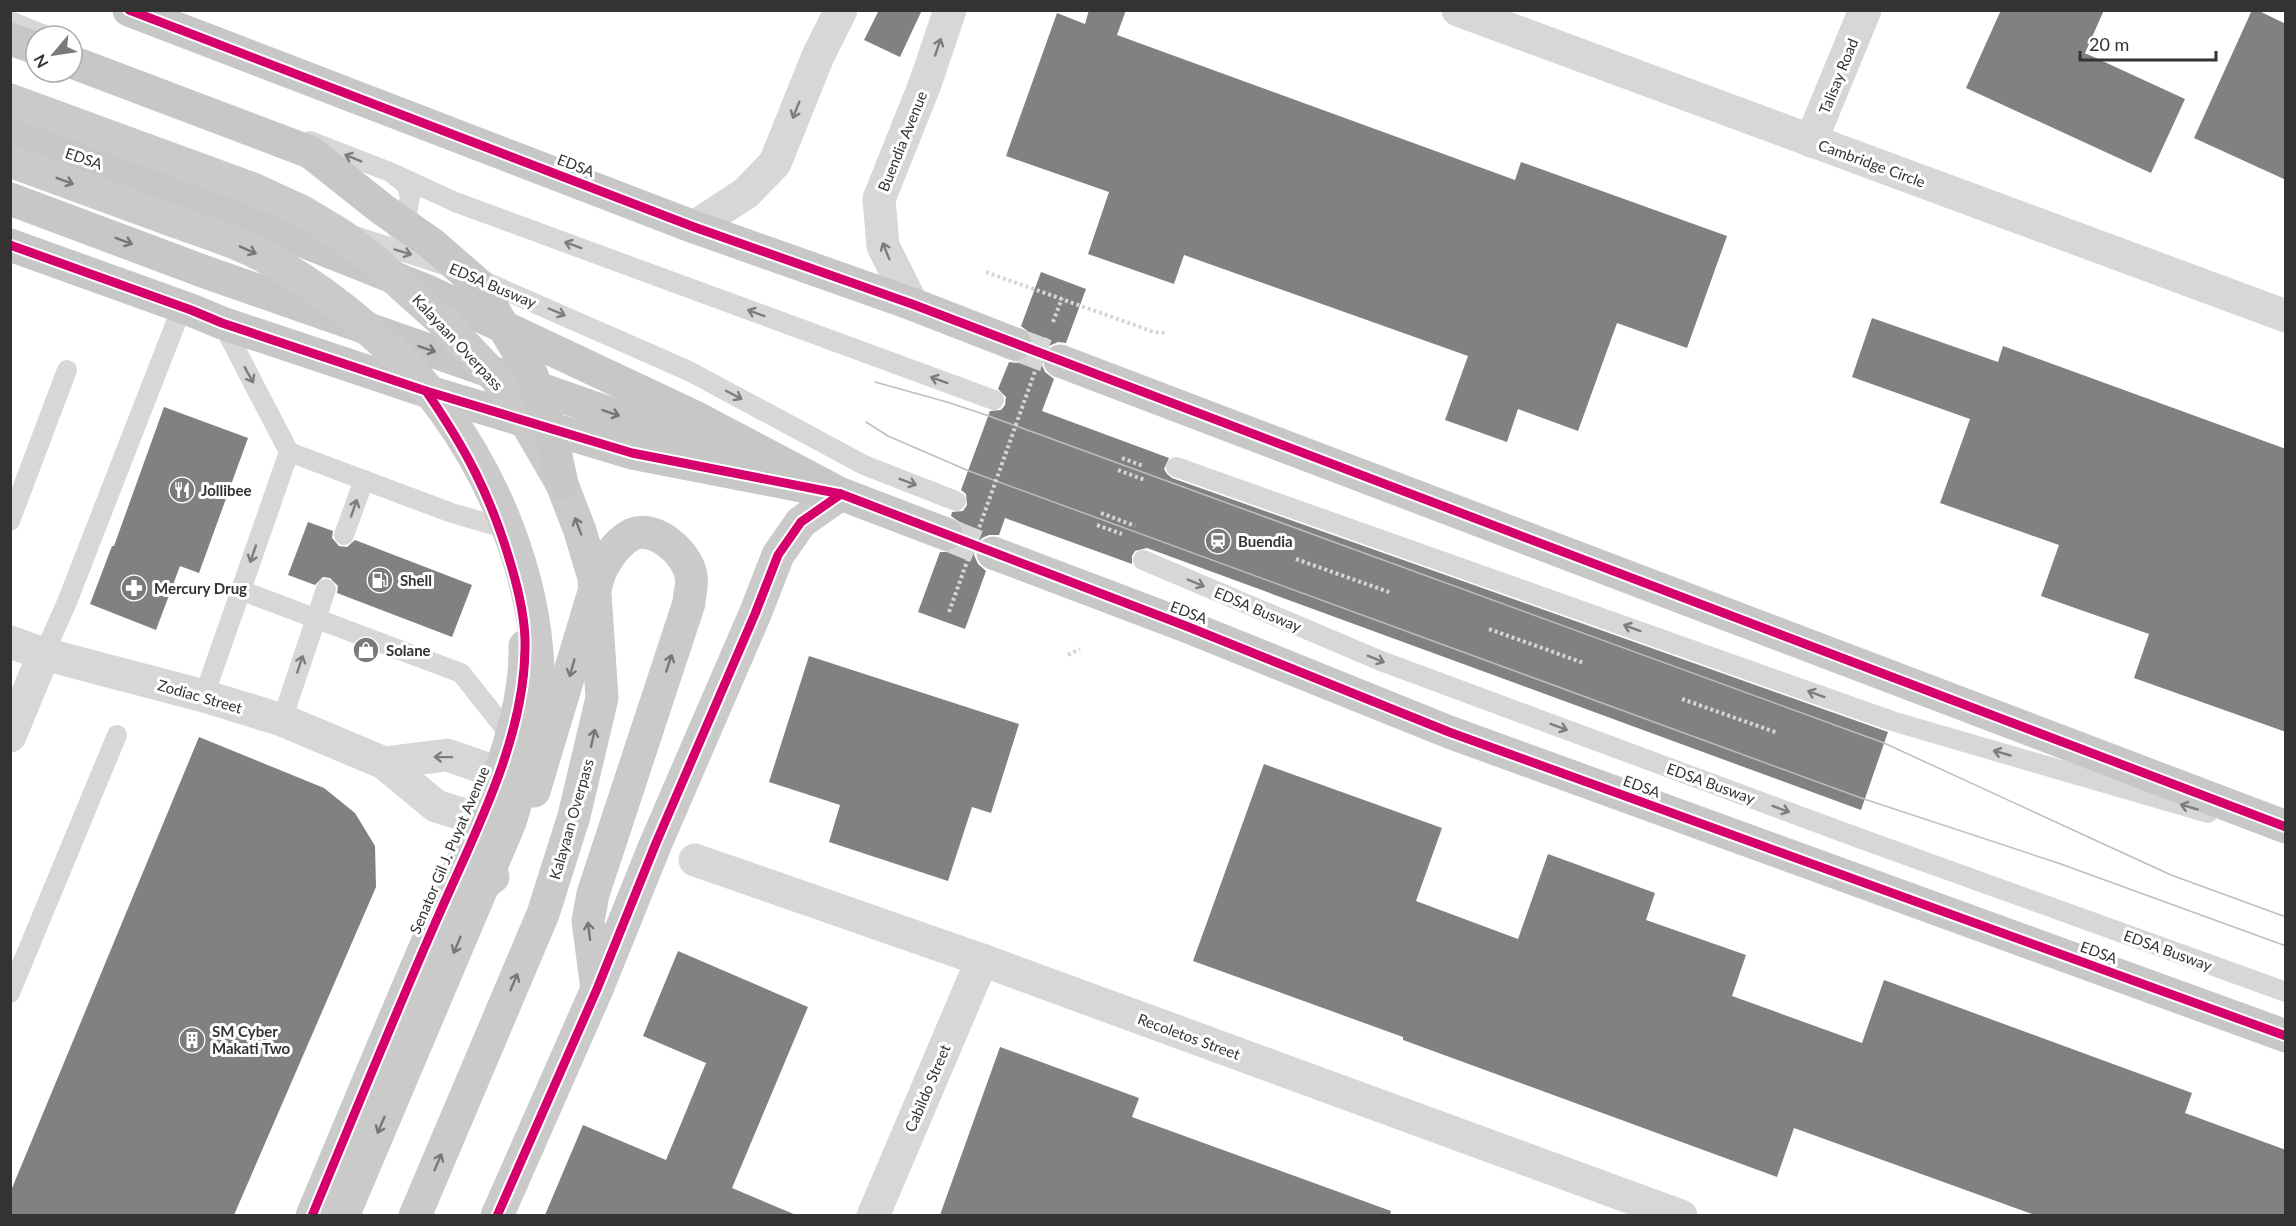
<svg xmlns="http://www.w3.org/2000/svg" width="2296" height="1226" font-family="Lato,sans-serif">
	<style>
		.building { fill: #818181 }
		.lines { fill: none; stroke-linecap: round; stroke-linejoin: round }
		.trunk-tunnel { stroke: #d6d6d6; stroke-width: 33; stroke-dasharray: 33 16; stroke-linecap: butt }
		.path { stroke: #d6d6d6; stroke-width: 4; stroke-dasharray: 3 3; stroke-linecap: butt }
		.service { stroke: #d7d7d7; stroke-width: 20 }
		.minor { stroke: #d7d7d7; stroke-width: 33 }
		.primary { stroke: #cacaca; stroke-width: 33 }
		.trunk { stroke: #c7c7c7; stroke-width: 33 }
		.tram { stroke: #bebebe; stroke-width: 1.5 }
		.path-bridge { stroke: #d6d6d6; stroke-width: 4; stroke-dasharray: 3 3; stroke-linecap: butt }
		.primary-bridge { stroke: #cacaca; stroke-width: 33 }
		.trunk-bridge { stroke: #c7c7c7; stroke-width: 33 }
		.cycleway-casing { stroke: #fff; stroke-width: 13 }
		.cycleway { stroke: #d6006c; stroke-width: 9 }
		.oneway { stroke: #7d7d7d }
		.oneway2 { stroke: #777 }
		.oneway3 { stroke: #767676 }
		.labels { text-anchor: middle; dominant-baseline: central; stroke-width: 6; stroke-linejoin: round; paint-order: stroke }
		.street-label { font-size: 15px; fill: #333; stroke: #fff }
		.poi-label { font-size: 15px; font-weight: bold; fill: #333; stroke: #fff; text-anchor: start }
	</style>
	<rect width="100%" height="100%" fill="#fff"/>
	<g class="building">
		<polygon points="879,10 922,10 900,57 864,40"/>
		<polygon points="1089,10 1126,10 1117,35 1515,180 1521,162 1727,236 1687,348 1617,323 1578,431 1518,409 1507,442 1445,420 1468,356 1184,255 1174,284 1088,254 1109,192 1006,156 1057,13 1085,24"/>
		<polygon points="2001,10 2104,10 2085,53 2185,99 2151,173 1966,88"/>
		<polygon points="2252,10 2257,10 2286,24 2286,180 2194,138"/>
		<polygon points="1041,272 1086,289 1066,343 1058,342 1049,346 1042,355 1042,365 1045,372 1054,379 1042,411 1169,458 1164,469 1167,474 1172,478 1888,732 1861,810 1147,548 1135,551 1132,556 1132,564 1005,518 999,535 989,535 982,538 975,547 974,555 978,564 986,571 965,629 918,612 940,552 950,552 957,549 964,540 964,530 961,523 951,516 952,512 963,511 967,505 966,494 961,490 990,411 1001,410 1005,405 1006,397 998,389 1009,362 1017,363 1026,359 1033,350 1034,342 1030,333 1021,326"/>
		<polygon points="1872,318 1998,362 2003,346 2286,449 2286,732 2134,678 2149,634 2041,596 2059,545 1940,503 1970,419 1852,377"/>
		<polygon points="164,407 248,438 199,573 180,566 156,630 90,604 112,546 114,546"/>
		<polygon points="308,522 333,531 332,538 339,546 347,547 355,540 472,585 452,637 337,593 338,586 330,578 323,577 315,585 288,575"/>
		<polygon points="809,656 1019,724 991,813 972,807 948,881 829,842 840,805 769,782"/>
		<polygon points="199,737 324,788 355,813 375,846 376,887 234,1215 10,1215 10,1193"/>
		<polygon points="1264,764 1442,828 1416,901 1518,939 1548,854 1655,893 1646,920 1746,955 1732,996 1862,1043 1884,980 2192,1093 2185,1113 2286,1150 2286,1215 2035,1215 1794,1128 1777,1177 1403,1040 1403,1037 1193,961"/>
		<polygon points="678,951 808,1007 732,1188 796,1215 545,1215 583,1125 666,1160 706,1063 643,1036"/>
		<polygon points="1000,1047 1139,1098 1132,1117 1391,1211 1390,1215 940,1215"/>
	</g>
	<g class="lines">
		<g class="trunk-tunnel">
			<polyline points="1015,344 1060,361"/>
			<polyline points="946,534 993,553"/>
		</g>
		<g class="path">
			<polyline points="986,272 1154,332 1166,333"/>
			<polyline points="1053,322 1062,298"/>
			<polyline points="1122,458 1143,466"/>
			<polyline points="1118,470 1145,480"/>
			<polyline points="1101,513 1135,526"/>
			<polyline points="1097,525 1122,534"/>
			<polyline points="1296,559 1389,592"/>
			<polyline points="1489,629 1584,663"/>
			<polyline points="1068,655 1080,649"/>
			<polyline points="1682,699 1778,733"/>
		</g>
		<g class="service">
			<polyline points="10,21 47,36"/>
			<polyline points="310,141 390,172 455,202 994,400"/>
			<polyline points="395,176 406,184 410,196 406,220 396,228"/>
			<polyline points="355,236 447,266"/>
			<polyline points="477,278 689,371 864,465 956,501"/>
			<polyline points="289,452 452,513 500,527"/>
			<polyline points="1176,467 1892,721 2208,813"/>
			<polyline points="10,521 67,370"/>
			<polyline points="344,535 364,480"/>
			<polyline points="1143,560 1381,661 1856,837 2286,992"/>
			<polyline points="240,590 461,673 511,736"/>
			<polyline points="44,654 67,602 182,307"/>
			<polyline points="204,696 289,452 222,323"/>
			<polyline points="282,720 326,589"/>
			<polyline points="10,993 117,735"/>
		</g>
		<g class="minor">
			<polyline points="1458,10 2286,316"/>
			<polyline points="1811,141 1865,10"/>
			<polyline points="694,227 746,193 775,163 818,56 841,10"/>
			<polyline points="912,304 883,246 879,199 925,84 950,10"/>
			<polyline points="10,642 44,654 204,696 282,720 384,763 436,806 481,820"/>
			<polyline points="10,736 44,654"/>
			<polyline points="384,763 447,755 499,773"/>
			<polyline points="695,860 982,960 1681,1216"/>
			<polyline points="873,1216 982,960"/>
		</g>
		<g class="primary">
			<path d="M534,791L600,572C607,558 618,541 633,534C656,525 688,554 691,576C693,584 689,595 689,603L593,894L588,921L597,989"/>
			<polyline points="437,920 493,877"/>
			<path d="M312,1216C353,1118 394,1019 436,922C471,839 527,737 525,646"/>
			<polyline points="497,1216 597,989 656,843 755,614 778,555 801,522 841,494"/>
		</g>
		<g class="trunk">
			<polyline points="129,10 694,227 912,304 1015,344"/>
			<polyline points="10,39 36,48"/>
			<polyline points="72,62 310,152"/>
			<polyline points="10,133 162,185 425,290 697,418 841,494 946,534"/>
			<polyline points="10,199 208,273 741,459"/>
			<polyline points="10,245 191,310 222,323 426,391 632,453 807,487"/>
			<polyline points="1060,361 2286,827"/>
			<polyline points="993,553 1186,626 1449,732 2286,1036"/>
		</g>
		<g class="tram">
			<polyline points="875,382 947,402 989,416 1884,743 2171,875 2286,917"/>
			<polyline points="866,422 888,436 969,471 1864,799 2058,863 2286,946"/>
		</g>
		<polyline class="path-bridge" points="949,612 1048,335"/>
		<g class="primary-bridge">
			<polyline points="10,100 253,189 301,211 341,235 374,260 444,323 496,378 523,417 562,484 580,531 594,578 602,698 574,816 543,914 415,1216"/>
			<path d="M10,161C64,181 117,200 171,220C205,232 241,243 272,261C333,295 402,353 443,409C502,490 542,596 538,697C536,739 522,781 510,822L343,1216"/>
		</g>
		<polyline class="trunk-bridge" points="310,152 382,209 432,244 478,284 532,375 550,428 562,484"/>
		<g class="cycleway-casing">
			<g id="cycleway">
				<polyline points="129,10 694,227 912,304 2286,827"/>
				<polyline points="10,245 191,310 222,323 426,391 632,453 841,494 1186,626 1449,732 2286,1036"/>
				<path d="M312,1216C353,1117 394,1017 437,919C473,836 524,742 525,649C526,621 519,592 511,565C491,496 466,449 426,391"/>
				<polyline points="497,1216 597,989 656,843 755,614 778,555 801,522 841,494"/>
			</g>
		</g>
		<use href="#cycleway" class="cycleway"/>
	</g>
	<defs><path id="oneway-shaft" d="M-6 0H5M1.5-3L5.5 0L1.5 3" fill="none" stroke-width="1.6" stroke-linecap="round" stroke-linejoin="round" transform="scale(1.5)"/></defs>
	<g class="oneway">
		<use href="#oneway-shaft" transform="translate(938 47) rotate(-71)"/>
		<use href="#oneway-shaft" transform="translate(796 110) rotate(112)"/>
		<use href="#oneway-shaft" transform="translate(353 158) rotate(-158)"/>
		<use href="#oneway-shaft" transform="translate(573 245) rotate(-160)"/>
		<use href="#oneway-shaft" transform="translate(886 251) rotate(-112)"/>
		<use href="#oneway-shaft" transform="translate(403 252) rotate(17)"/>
		<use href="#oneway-shaft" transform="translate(557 312) rotate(23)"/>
		<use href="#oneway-shaft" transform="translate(756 313) rotate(-160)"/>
		<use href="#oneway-shaft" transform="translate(249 375) rotate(61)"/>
		<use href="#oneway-shaft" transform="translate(939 380) rotate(-160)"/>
		<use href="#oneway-shaft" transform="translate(734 395) rotate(28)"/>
		<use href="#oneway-shaft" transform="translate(908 482) rotate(21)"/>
		<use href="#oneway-shaft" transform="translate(354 508) rotate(-71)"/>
		<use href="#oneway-shaft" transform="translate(253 554) rotate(109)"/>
		<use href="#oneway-shaft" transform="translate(1196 583) rotate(23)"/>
		<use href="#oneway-shaft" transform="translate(1632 628) rotate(-160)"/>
		<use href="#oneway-shaft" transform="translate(1376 659) rotate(22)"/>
		<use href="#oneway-shaft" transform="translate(300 664) rotate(-72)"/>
		<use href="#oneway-shaft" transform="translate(1816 694) rotate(-160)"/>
		<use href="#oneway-shaft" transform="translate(1559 727) rotate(20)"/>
		<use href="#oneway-shaft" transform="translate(2002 753) rotate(-164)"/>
		<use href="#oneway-shaft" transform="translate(443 757) rotate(-179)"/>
		<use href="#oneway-shaft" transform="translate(2189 807) rotate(-164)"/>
		<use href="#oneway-shaft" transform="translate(1781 809) rotate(20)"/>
	</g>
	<g class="oneway2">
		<use href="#oneway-shaft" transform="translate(65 181) rotate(20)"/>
		<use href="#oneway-shaft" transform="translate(248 250) rotate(24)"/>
		<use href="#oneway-shaft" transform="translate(578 526) rotate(-111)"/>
		<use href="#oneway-shaft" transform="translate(669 663) rotate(-72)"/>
		<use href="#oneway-shaft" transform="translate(572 668) rotate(106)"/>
		<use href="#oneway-shaft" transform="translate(593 738) rotate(-77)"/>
		<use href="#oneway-shaft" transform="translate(589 931) rotate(-97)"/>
		<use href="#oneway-shaft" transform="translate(457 945) rotate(113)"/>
		<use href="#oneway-shaft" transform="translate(514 982) rotate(-67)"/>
		<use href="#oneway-shaft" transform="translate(381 1125) rotate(113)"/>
		<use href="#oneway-shaft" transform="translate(438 1162) rotate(-67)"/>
	</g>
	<g class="oneway3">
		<use href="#oneway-shaft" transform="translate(124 241) rotate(21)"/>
		<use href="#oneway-shaft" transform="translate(427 349) rotate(19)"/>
		<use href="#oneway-shaft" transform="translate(611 413) rotate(19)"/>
	</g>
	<defs>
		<g id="restaurant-disc" transform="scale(1.35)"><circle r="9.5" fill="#7a7a7a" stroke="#fff"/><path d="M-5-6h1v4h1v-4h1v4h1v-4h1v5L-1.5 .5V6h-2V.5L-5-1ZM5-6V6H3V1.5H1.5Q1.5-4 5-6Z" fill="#fff"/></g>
		<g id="station-disc" transform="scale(1.35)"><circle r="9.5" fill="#7a7a7a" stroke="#fff"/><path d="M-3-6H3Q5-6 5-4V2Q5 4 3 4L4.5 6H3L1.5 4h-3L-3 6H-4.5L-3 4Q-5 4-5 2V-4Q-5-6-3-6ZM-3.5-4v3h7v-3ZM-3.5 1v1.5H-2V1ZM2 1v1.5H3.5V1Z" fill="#fff"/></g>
		<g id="fuel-disc" transform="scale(1.35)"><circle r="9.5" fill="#7a7a7a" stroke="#fff"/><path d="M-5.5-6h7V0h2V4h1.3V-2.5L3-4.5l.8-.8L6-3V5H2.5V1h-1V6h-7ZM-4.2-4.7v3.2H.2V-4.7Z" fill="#fff"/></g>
		<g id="pharmacy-disc" transform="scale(1.35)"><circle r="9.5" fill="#7a7a7a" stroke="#fff"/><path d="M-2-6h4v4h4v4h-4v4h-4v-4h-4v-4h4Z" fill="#fff"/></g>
		<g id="shop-disc" transform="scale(1.35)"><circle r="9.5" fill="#7a7a7a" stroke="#fff"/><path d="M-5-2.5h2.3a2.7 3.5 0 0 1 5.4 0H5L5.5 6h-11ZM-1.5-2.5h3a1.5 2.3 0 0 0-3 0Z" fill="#fff"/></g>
		<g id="building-disc" transform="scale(1.35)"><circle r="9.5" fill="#7a7a7a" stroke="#fff"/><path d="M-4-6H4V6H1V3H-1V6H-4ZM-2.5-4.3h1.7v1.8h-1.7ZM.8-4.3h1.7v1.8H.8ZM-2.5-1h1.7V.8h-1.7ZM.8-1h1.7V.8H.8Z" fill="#fff"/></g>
	</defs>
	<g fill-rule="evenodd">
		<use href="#restaurant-disc" x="182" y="490"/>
		<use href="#station-disc" x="1218" y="541"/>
		<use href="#fuel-disc" x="380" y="580"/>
		<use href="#pharmacy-disc" x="134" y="588"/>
		<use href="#shop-disc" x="366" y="650"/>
		<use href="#building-disc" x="192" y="1040"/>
	</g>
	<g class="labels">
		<g class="street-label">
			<text transform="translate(1838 76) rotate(-68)">Talisay Road</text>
			<text transform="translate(902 141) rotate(-68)">Buendia Avenue</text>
			<text transform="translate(84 158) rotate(19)">EDSA</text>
			<text transform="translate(1872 163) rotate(20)">Cambridge Circle</text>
			<text transform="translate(576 165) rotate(21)">EDSA</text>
			<text transform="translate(493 285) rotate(23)">EDSA Busway</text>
			<text transform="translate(458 342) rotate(47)">Kalayaan Overpass</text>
			<text transform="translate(1258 609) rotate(23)">EDSA Busway</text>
			<text transform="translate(1189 612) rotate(21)">EDSA</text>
			<text transform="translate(200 696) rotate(16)">Zodiac Street</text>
			<text transform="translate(1711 783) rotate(20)">EDSA Busway</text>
			<text transform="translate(1642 786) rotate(20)">EDSA</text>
			<text transform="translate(571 819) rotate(-74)">Kalayaan Overpass</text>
			<text transform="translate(449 850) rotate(-67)">Senator Gil J. Puyat Avenue</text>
			<text transform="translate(2168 950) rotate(20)">EDSA Busway</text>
			<text transform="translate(2099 952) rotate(20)">EDSA</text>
			<text transform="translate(1189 1036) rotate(20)">Recoletos Street</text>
			<text transform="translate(927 1088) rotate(-67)">Cabildo Street</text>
		</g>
		<g class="poi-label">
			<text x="201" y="490">Jollibee</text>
			<text x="1238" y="541">Buendia</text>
			<text x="400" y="580">Shell</text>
			<text x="154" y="588">Mercury Drug</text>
			<text x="386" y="650">Solane</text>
			<text x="212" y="1031">SM Cyber<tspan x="212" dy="17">Makati Two</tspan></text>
		</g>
	</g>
	<rect width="2296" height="1226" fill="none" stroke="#333333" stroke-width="24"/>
	<g transform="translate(54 54) rotate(241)"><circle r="28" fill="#ffffff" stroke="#adadad" stroke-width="1.5"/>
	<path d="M0-4.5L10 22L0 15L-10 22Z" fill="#7a7a7a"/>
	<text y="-9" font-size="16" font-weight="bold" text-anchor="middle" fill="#333333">N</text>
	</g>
	<path d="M2080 51v9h136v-9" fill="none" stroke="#333333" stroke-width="3"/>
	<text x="2089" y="51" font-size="18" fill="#333333" stroke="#ffffff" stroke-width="4.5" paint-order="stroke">20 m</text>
</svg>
